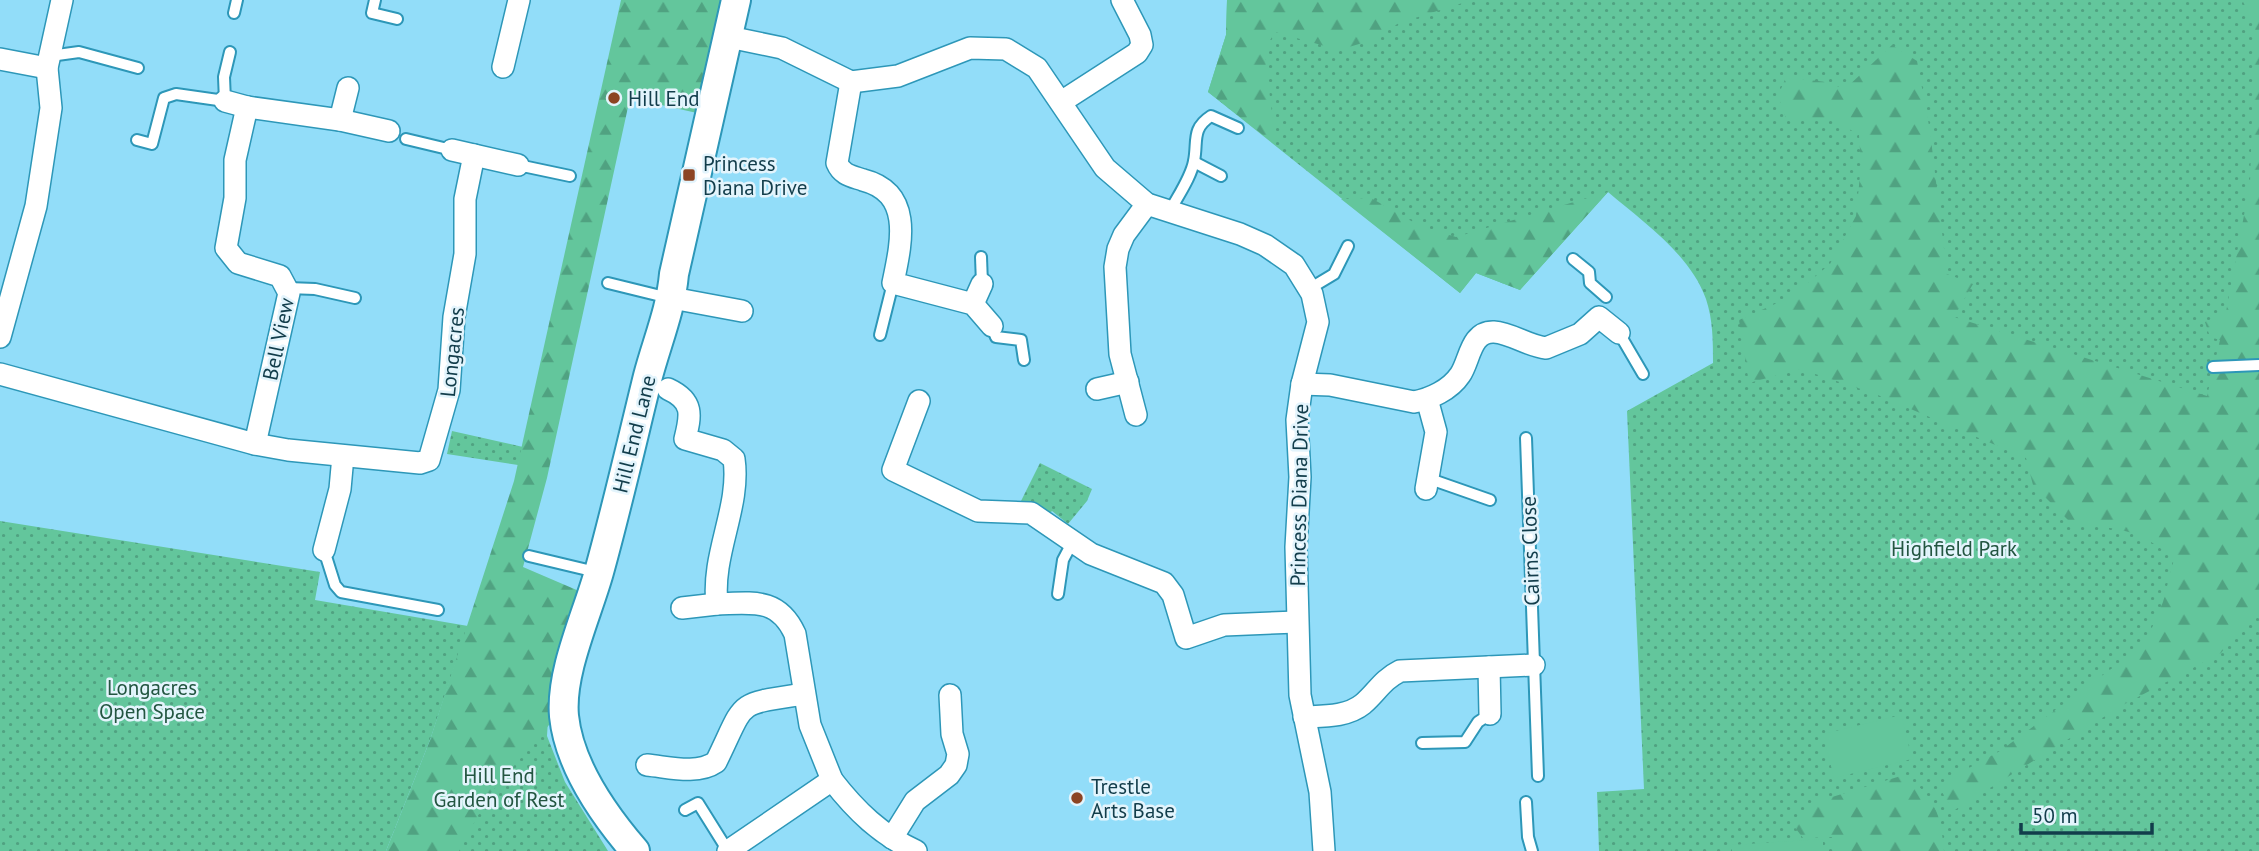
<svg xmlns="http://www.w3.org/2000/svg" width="2259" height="851" font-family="'PT Sans',sans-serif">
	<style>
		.grass { fill: url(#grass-dots) }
		.forest { fill: url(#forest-firs) }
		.garden { fill: #63c69c }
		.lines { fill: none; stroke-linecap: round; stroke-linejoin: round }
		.lane-casing { stroke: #2d97b8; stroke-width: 14 }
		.street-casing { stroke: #2d97b8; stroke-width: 24 }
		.secondary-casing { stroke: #2d97b8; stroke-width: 32 }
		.lane { stroke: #fff; stroke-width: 10 }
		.street { stroke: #fff; stroke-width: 21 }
		.secondary { stroke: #fff; stroke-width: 28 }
		.poi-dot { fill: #8c4423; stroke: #e3f4fc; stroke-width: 2.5 }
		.labels { text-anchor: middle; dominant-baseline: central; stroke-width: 5; stroke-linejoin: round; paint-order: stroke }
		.poi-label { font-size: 21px; fill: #123d4b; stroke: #e3f4fc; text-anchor: start }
		.street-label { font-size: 21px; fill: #123d4b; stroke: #e3f4fc }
		.park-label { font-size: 21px; fill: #235641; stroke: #e3f4fc }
	</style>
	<defs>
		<pattern id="grass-dots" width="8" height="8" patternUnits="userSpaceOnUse" patternTransform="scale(1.75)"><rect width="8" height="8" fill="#63c69c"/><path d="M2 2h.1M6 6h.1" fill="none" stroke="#50a281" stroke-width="1.8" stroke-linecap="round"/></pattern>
		<pattern id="forest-firs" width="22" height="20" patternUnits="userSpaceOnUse" patternTransform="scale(1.75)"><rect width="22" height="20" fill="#63c69c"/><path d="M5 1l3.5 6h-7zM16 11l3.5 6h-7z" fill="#50a281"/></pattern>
	</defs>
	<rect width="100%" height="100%" fill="#92ddf9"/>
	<g class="grass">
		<path d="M1227,0H2259V851H1599L1597,792L1644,789L1627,411L1713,363C1713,341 1713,320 1706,299C1690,254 1642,221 1608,192L1520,290L1476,273L1460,293L1208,92L1226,35Z"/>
		<polygon points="452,431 523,447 518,465 447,454"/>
		<polygon points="1040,463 1092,489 1087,501 1068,524 1052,511 1050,513 1036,505 1020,503"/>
		<polygon points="0,521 320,572 315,600 468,626 430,740 386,851 0,851"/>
		<polygon points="549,704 547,736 565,782 608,851 404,851"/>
	</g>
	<g class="forest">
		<polygon points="621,0 722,0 697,113 630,98 547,478 523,567 579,591 555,718 489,795 459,851 386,851 430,740 514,481"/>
		<polygon points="1227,0 1472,0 1399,23 1369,41 1339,50 1275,32 1264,50 1276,145 1208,92 1226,35"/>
		<path d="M2242,0H2259V607L2221,653L2123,705L1953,811L1938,785L2000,751L2130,655L2151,630L2163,602L2174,559C2140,529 2116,527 2073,525L2033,485L2026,458L1873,393L1800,369L1749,383L1739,320L1791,297L1830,264L1856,216L1861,165L1859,135L1834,120L1786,118L1778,96L1786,77L1826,82L1845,89L1892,45L1917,61L1930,131L1947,274L1973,284L1954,317L2207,396L2220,340L2210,337L2205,322L2226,312L2250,183L2255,24Z"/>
		<polygon points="1608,192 1520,290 1476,273 1460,293 1341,199 1371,198 1420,226 1456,237"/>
		<path d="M1904,775C1935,796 1941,814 1944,851H1834L1833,837L1803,838L1793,825L1819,801Z"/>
	</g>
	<g class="garden">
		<polygon points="1901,715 1912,759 1834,778 1823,734"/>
		<polygon points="1823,839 1823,851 1732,851 1732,845"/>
	</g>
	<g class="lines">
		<g class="lane-casing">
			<g id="lane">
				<polyline points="375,0 372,13 397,19"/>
				<polyline points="234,13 237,0"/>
				<polyline points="50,56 79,52 138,68"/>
				<polyline points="406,139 452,150"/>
				<polyline points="137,140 152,144 164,98 176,94 225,101 224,77 230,52"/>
				<polyline points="1194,162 1221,176"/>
				<polyline points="518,165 570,176"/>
				<path d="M1169,213C1177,197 1191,178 1194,161C1198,141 1191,129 1211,116L1238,128"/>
				<polyline points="981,257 982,284"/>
				<polyline points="1573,259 1589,272 1590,283 1606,297"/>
				<polyline points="608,283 669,298"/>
				<polyline points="288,288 315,289 355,298"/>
				<polyline points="1309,289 1334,274 1348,246"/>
				<polyline points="992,326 996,337 1021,340 1024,360"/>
				<polyline points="1619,333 1643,374"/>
				<polyline points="880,335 893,283"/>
				<polyline points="2213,367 2259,365"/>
				<polyline points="1526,438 1538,776"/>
				<polyline points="1430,479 1490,500"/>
				<polyline points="324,550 335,585 341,592 438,610"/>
				<polyline points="529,556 596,572"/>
				<polyline points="1058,594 1063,560 1072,543"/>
				<polyline points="1422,743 1465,742 1478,722 1490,714"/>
				<polyline points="1526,802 1528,837 1532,851"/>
				<polyline points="685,810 698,803 728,851"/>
			</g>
		</g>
		<g class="street-casing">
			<g id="street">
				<polyline points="729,37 782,48 851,82 898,76 970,48 1006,49 1037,68 1105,168 1147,204 1240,234 1265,245 1294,265 1312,294 1318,322 1302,384 1297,420 1300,477 1296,547 1300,695 1320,792 1324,851"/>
				<polyline points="0,59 47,68"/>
				<polyline points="503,67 519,0"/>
				<path d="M851,82L837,163C842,175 851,176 863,180C914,193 901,244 893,283L973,304L992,326"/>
				<polyline points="225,101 247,107"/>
				<polyline points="1061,102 1137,53 1142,45 1140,35 1122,0"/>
				<polyline points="340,120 389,131"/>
				<polyline points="452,150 518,165"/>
				<polyline points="672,298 742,311"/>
				<polyline points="973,304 982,284"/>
				<polyline points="0,337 36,206 51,108 47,68 62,0"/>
				<polyline points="0,374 255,444 288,450 420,463 429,460 449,390 454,317 465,254 465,199 474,155"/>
				<path d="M1302,384L1330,385L1414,402C1430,399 1450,390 1460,375C1470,361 1470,331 1494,332C1511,333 1528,346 1546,348L1580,334L1599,317L1619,333"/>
				<path d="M668,389C694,401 691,415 685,439L723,450L734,459C741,507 711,554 717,604C752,603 778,597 795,634L810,725L832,780"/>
				<polyline points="1097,389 1128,382"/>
				<polyline points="919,401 893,470 978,511 1031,513 1091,554 1164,583 1173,595 1186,638 1224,625 1297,622"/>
				<polyline points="1136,415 1120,354 1115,267 1118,249 1124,235 1147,204"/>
				<polyline points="255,444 289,293 280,276 238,263 226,248 235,198 235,160 247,107 340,120 348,88"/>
				<polyline points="1426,489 1436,432 1427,399"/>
				<polyline points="324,550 340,489 343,456"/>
				<polyline points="682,608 717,604"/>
				<polyline points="1489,667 1490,714"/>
				<path d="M1304,717C1324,716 1347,717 1363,704C1377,692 1382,680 1400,671L1534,665"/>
				<path d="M647,765C669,767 697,775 716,762C747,699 733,705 804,694"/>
				<polyline points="892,838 915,801 949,775 956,765 958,754 952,734 950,695"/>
				<path d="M728,851L832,780C856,811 881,835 916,851"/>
			</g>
		</g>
		<g class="secondary-casing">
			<path id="secondary" d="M635,851C604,815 569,765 564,716C560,672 587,615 599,572C617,507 632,441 648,376C657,342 671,309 674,274L736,0"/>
		</g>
		<use href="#lane" class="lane"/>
		<use href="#street" class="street"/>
		<use href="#secondary" class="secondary"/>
	</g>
	<g class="poi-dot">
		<circle cx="614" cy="98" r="7"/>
		<rect x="682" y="168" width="14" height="14" rx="3.5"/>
		<circle cx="1077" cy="798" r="7"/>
	</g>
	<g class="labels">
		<g class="poi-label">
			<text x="628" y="98">Hill End</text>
			<text x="703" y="163">Princess<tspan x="703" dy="24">Diana Drive</tspan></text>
			<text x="1091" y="786">Trestle<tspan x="1091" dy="24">Arts Base</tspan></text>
		</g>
		<g class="street-label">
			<text transform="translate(278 339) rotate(-78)">Bell View</text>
			<text transform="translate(452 352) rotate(-84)">Longacres</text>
			<text transform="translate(634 434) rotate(-76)">Hill End Lane</text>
			<text transform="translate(1299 495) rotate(-89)">Princess Diana Drive</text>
			<text transform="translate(1530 551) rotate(-92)">Cairns Close</text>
		</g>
		<g class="park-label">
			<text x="1954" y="548">Highfield Park</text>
			<text x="152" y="687">Longacres<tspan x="152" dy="24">Open Space</tspan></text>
			<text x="499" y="775">Hill End<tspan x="499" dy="24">Garden of Rest</tspan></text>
		</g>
	</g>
	<path d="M2021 823v10h131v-10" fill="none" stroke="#123d4b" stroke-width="3.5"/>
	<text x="2032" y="823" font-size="21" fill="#123d4b" stroke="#e3f4fc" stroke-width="5" paint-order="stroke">50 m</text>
</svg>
